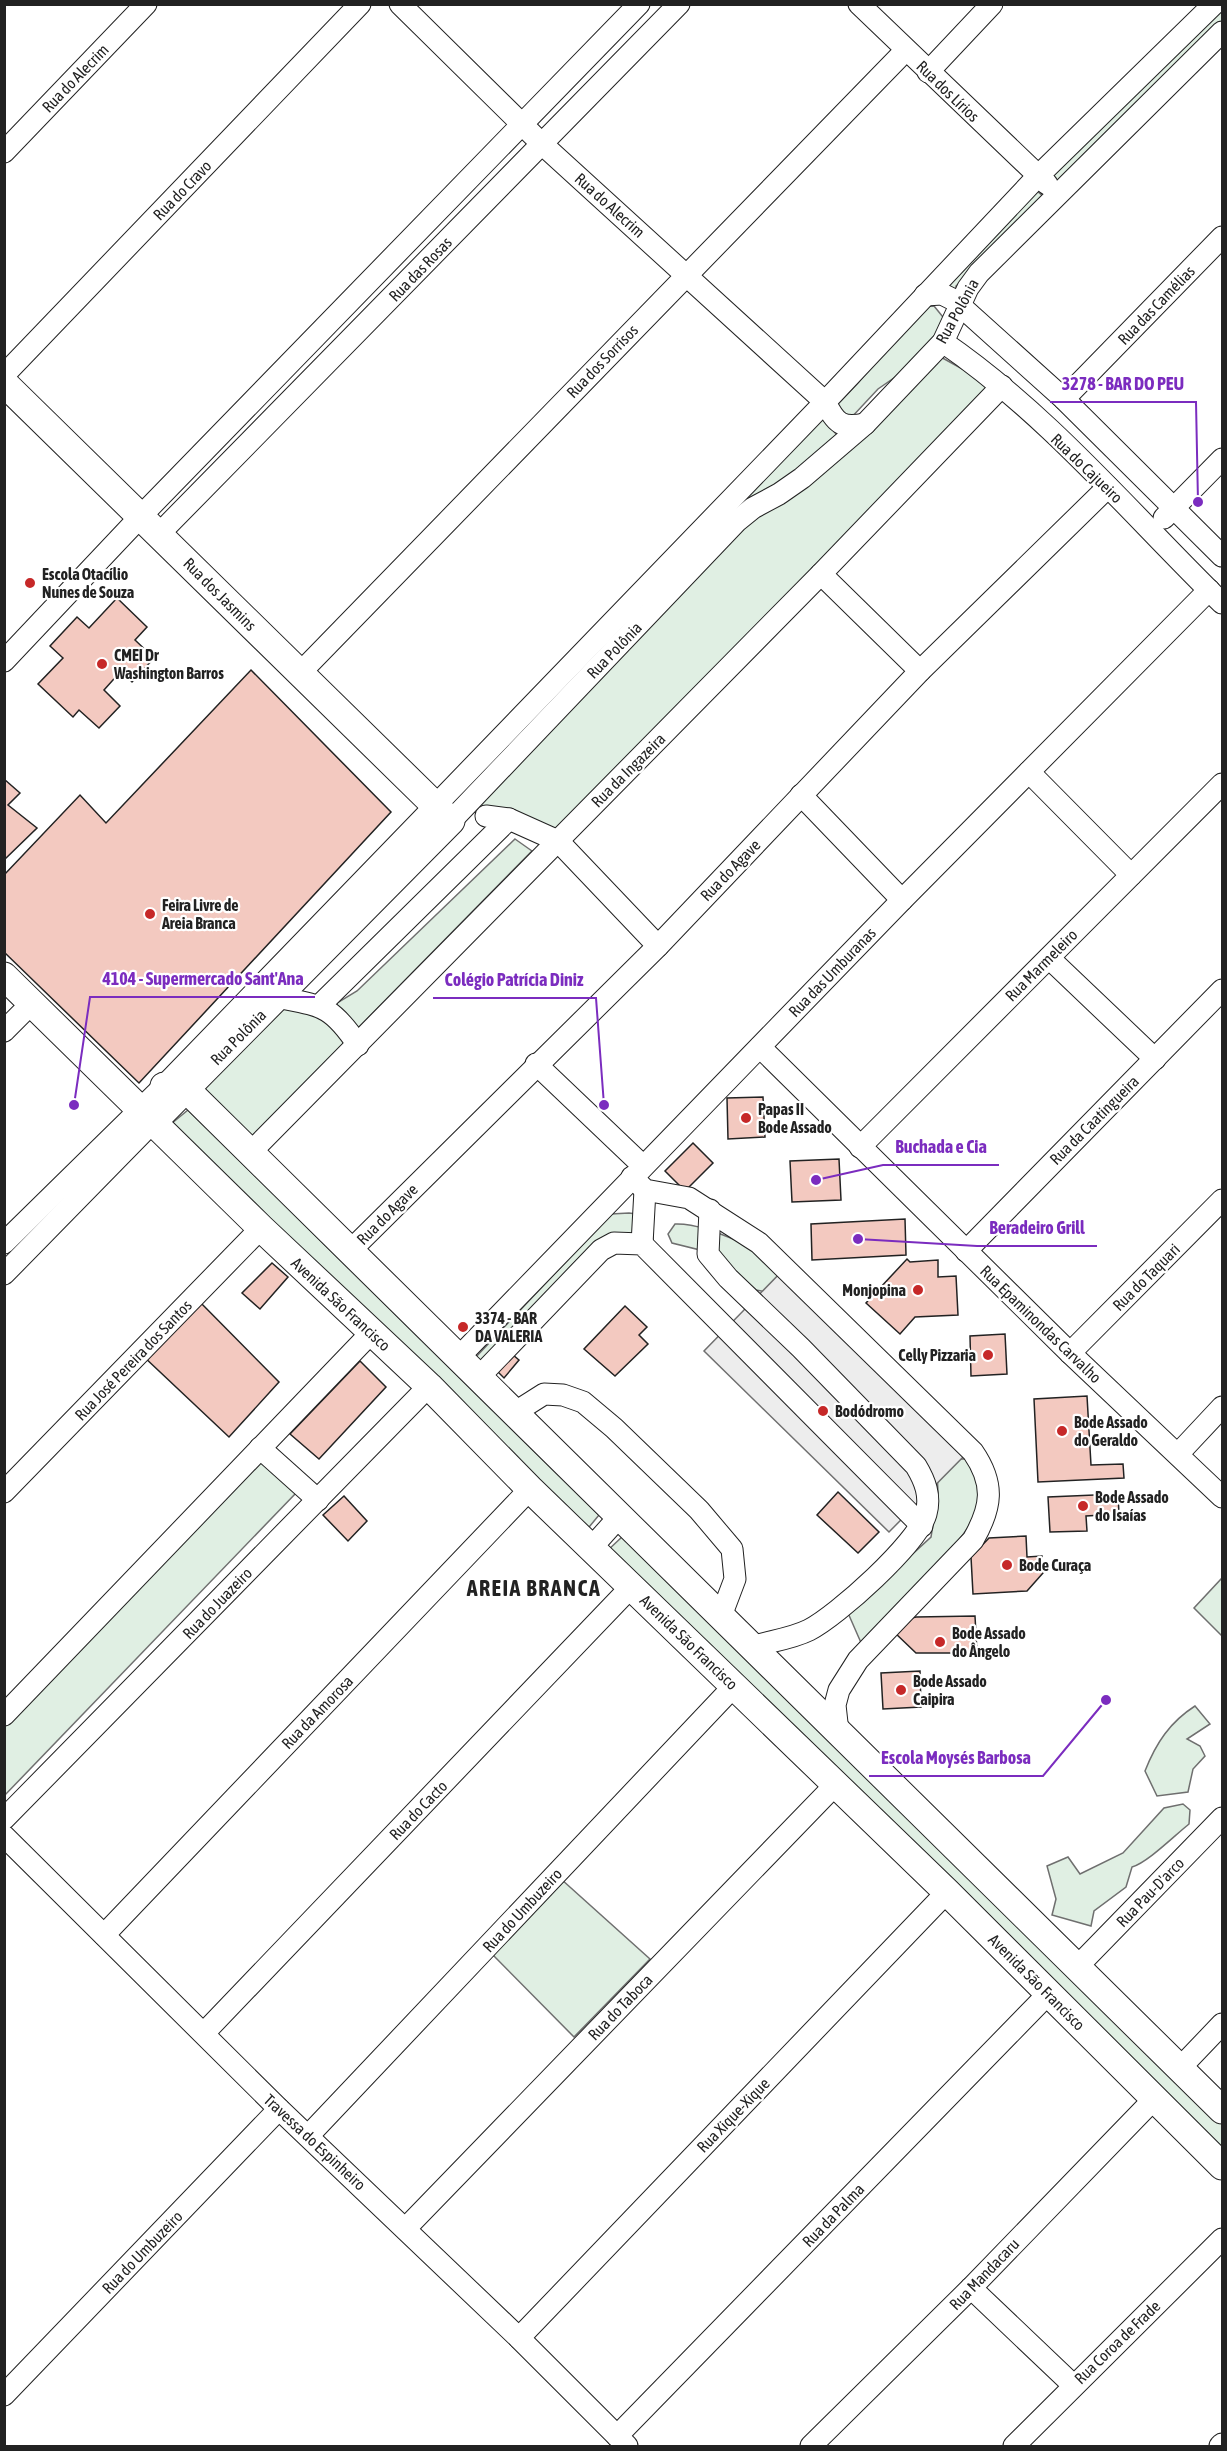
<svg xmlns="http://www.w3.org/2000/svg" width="1227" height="2451" font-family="'Asap Condensed',sans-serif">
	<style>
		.green { fill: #e0efe3; stroke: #6f6f6f; stroke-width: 1.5 }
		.parking { fill: #ededed; stroke: #6f6f6f; stroke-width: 1.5 }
		.building { fill: #f3c9c0; stroke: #222; stroke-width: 1.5 }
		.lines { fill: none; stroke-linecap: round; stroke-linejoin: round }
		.minor-casing { stroke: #222; stroke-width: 23 }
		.major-casing { stroke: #222; stroke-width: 29 }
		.minor { stroke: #fff; stroke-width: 21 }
		.major { stroke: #fff; stroke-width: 27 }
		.poi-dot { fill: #c62828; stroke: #fff; stroke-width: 2 }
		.labels { text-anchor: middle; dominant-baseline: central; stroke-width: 4.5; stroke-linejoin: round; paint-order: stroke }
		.street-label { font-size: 16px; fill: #222; stroke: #fff }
		.poi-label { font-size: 16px; font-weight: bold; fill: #222; stroke: #fff; text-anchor: start }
		.district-label { font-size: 22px; font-weight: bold; letter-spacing: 1.5px; fill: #222; stroke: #fff }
		.leader { fill: none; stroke: #7b2cbf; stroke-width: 2 }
		.callout-dot { fill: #7b2cbf; stroke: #fff; stroke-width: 2 }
		.callout-label { font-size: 18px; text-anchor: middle; font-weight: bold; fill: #7b2cbf; stroke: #fff; stroke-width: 4.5; stroke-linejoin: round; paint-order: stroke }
	</style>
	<rect width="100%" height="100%" fill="#fff"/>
	<g class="green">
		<polygon points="1222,5 1222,26 1057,187 1045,176"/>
		<polygon points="1036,190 1046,199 956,286 956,295 940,290"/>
		<polygon points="934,306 947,322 904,371 878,389 850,419 836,406 858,383 920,307"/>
		<polygon points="939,356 993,386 557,833 470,811 755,509"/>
		<polygon points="822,417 841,440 783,482 457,802 450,797"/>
		<polygon points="515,839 532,851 358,1028 332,1006 357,991"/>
		<polygon points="279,1004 312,1010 346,1037 341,1050 251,1138 199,1085"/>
		<polygon points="188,1110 599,1515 585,1532 171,1124"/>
		<polygon points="629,1213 651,1216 653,1238 603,1238 573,1264 481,1366 474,1359 611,1214"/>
		<path d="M675,1224C701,1223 731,1239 755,1248L949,1459H971C977,1474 981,1487 979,1504C974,1536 888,1617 862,1645L848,1613L931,1537L938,1493L937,1470L776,1294L756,1290L716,1254L672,1243L668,1234Z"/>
		<polygon points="258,1456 296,1493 5,1795 5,1716"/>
		<polygon points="623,1536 1222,2120 1222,2151 607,1551"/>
		<polygon points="1222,1578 1222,1636 1194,1608"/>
		<path d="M1195,1706L1210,1724L1187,1739L1200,1746L1205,1756L1193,1769L1188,1792L1157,1796L1145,1771C1156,1743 1170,1722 1195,1706Z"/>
		<path d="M1183,1804L1190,1810L1189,1824C1174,1836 1147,1863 1132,1867L1126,1887L1094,1911L1091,1926L1052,1915L1056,1899L1047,1866L1068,1857L1080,1874L1123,1853L1164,1808Z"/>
		<polygon points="561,1879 650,1959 574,2037 492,1954"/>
	</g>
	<polygon class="parking" points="786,1267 971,1449 889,1532 704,1351"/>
	<g class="building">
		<polygon points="117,598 147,627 135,640 154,658 132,682 121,671 104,690 120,706 99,728 79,710 73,717 38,684 63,658 50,646 77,617 89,628"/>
		<polygon points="251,670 391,812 139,1083 4,952 4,875 80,795 106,823"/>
		<polygon points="4,779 20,793 8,805 37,828 4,860"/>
		<polygon points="763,1097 765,1137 728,1139 727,1098"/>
		<polygon points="693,1143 713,1163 685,1191 665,1171"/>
		<polygon points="839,1159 841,1200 792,1202 790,1161"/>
		<polygon points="905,1219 906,1255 812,1260 811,1224"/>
		<polygon points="907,1259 910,1262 938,1260 938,1277 956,1276 958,1315 915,1317 900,1334 866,1303"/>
		<polygon points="272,1263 288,1277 260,1309 242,1293"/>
		<polygon points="196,1298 279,1382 229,1437 142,1355"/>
		<polygon points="625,1306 647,1327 639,1335 648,1344 615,1376 584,1349"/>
		<polygon points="1005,1334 1007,1374 971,1376 970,1336"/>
		<polygon points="507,1350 519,1360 504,1378 493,1367"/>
		<polygon points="360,1361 386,1387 319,1459 290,1434"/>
		<polygon points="1087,1396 1091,1465 1123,1464 1124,1478 1038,1482 1034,1399"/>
		<polygon points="838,1492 879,1532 858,1553 817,1515"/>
		<polygon points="1118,1494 1119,1514 1086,1516 1087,1531 1050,1532 1048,1497"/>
		<polygon points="344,1496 367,1521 348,1541 323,1515"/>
		<polygon points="1026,1536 1027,1557 1042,1556 1043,1573 1027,1591 973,1594 971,1557 989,1538"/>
		<polygon points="975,1616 977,1653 916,1653 894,1632 903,1620 916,1617"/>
		<polygon points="920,1671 921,1707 883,1709 881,1673"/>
	</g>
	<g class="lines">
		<g class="minor-casing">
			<g id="minor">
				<path d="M400,4L542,144L825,402C836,423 841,429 865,424"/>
				<polyline points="859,4 1047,184"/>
				<polyline points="928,72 992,4"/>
				<polyline points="4,152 146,4"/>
				<polyline points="925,295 942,294 954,300 1064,399 1222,556"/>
				<path d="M943,342C1048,414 1132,515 1222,603"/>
				<polyline points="4,375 360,4"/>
				<polyline points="1064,399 1222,237"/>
				<polyline points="1164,518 1222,459"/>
				<polyline points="160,533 679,4"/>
				<polyline points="821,574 920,671"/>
				<polyline points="4,661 141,516 639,4"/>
				<polyline points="300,673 906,50"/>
				<polyline points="1029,772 1131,875"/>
				<polyline points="801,795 902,900"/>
				<polyline points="486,816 509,819 558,841 658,946"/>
				<polyline points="451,821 737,521 753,508 779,494 802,478 865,424 943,342 968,288 979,273 1222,32"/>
				<polyline points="1049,958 1155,1059"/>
				<path d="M277,997C322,1006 331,1005 358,1045"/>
				<polyline points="319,1006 509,819"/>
				<polyline points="4,1031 33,1002"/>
				<polyline points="760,1047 1070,1353 1222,1497"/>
				<polyline points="536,1064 642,1165"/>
				<polyline points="860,1147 1222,784"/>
				<polyline points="251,1152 821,574 1002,386"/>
				<path d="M632,1177L645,1190L689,1198L759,1243L973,1452C995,1484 992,1507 973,1540L858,1660L839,1690L835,1705L838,1732"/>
				<path d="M710,1210L708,1254L728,1278L801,1348L916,1466C925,1481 931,1496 926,1514C918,1543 837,1616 809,1630C791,1639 770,1641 751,1647"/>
				<polyline points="4,1243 164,1086 435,806 825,402 1038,176 1214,4"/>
				<polyline points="642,1244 645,1190"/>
				<polyline points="350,1251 658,946 920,671 1108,487"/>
				<polyline points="966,1251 1222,990"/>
				<polyline points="4,1274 153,1122"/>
				<polyline points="1070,1353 1222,1200"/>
				<polyline points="458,1358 902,900 1209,590"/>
				<polyline points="479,1377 601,1250 614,1243 642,1244 922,1526"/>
				<polyline points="514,1413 544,1394 563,1395 583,1402 614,1428 699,1510 732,1549 735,1579 721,1616"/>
				<polyline points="260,1448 318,1500"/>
				<polyline points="1178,1454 1222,1407"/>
				<polyline points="4,1492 261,1228"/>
				<polyline points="592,1547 619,1517"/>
				<polyline points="4,1715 371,1333"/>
				<polyline points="4,1819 429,1386"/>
				<polyline points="4,1836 279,2109 519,2338 627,2446"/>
				<polyline points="104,1935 530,1489"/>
				<polyline points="1077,1967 1222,1818"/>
				<polyline points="204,2033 631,1587"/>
				<polyline points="1180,2068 1222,2024"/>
				<polyline points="308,2136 735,1685"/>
				<polyline points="406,2228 835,1785"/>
				<polyline points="971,2288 1073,2385"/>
				<polyline points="519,2338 947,1892"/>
				<polyline points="4,2395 279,2109"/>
				<polyline points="617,2436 1049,1993"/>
				<polyline points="811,2446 971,2288 1155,2098"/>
				<polyline points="1014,2446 1222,2239"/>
				<polyline points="1220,2446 1222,2444"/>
			</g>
		</g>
		<g class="major-casing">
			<g id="major">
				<polyline points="4,383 451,821 153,1122"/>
				<polyline points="4,976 261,1228 429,1386 530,1489 947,1892 1222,2166"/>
				<polyline points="164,1086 186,1089 1222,2110"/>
			</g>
		</g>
		<use href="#minor" class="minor"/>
		<use href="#major" class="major"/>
	</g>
	<g class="poi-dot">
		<circle cx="30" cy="583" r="6"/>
		<circle cx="102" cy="664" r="6"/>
		<circle cx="150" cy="914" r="6"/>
		<circle cx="746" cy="1118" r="6"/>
		<circle cx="918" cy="1290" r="6"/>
		<circle cx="463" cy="1327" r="6"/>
		<circle cx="988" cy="1355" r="6"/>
		<circle cx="823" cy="1411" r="6"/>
		<circle cx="1062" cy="1431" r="6"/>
		<circle cx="1083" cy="1506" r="6"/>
		<circle cx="1007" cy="1565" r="6"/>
		<circle cx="940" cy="1642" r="6"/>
		<circle cx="901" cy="1690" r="6"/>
	</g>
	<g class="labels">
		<g class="street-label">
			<text transform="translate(75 78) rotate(-46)">Rua do Alecrim</text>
			<text transform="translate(948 91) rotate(44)">Rua dos Lírios</text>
			<text transform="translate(182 190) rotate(-46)">Rua do Cravo</text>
			<text transform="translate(610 205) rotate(42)">Rua do Alecrim</text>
			<text transform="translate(420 269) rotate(-46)">Rua das Rosas</text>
			<text transform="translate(1156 305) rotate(-46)">Rua das Camélias</text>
			<text transform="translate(957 311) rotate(-61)">Rua Polônia</text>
			<text transform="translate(602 361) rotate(-46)">Rua dos Sorrisos</text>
			<text transform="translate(1087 468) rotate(44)">Rua do Cajueiro</text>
			<text transform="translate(220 594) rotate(45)">Rua dos Jasmins</text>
			<text transform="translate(614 650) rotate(-46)">Rua Polônia</text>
			<text transform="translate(628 770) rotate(-45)">Rua da Ingazeira</text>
			<text transform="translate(730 870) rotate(-46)">Rua do Agave</text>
			<text transform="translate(1041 965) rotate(-45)">Rua Marmeleiro</text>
			<text transform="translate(832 972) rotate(-46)">Rua das Umburanas</text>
			<text transform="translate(238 1037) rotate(-45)">Rua Polônia</text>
			<text transform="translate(1094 1120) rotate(-45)">Rua da Caatingueira</text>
			<text transform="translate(387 1214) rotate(-45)">Rua do Agave</text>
			<text transform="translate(1146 1277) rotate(-45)">Rua do Taquari</text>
			<text transform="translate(341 1304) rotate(43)">Avenida São Francisco</text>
			<text transform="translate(1041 1324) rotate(44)">Rua Epaminondas Carvalho</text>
			<text transform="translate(133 1360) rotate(-46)">Rua José Pereira dos Santos</text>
			<text transform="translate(217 1603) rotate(-46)">Rua do Juazeiro</text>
			<text transform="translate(689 1642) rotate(44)">Avenida São Francisco</text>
			<text transform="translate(317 1712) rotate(-46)">Rua da Amorosa</text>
			<text transform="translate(418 1810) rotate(-46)">Rua do Cacto</text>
			<text transform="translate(1150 1892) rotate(-46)">Rua Pau-D'arco</text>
			<text transform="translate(522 1910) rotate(-47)">Rua do Umbuzeiro</text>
			<text transform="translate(1037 1982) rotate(45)">Avenida São Francisco</text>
			<text transform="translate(620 2007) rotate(-46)">Rua do Taboca</text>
			<text transform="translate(733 2115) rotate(-46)">Rua Xique-Xique</text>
			<text transform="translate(315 2142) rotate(43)">Travessa do Espinheiro</text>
			<text transform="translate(833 2215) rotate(-46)">Rua da Palma</text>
			<text transform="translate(142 2252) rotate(-46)">Rua do Umbuzeiro</text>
			<text transform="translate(984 2274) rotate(-46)">Rua Mandacaru</text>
			<text transform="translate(1117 2342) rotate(-44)">Rua Coroa de Frade</text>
		</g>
		<g class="poi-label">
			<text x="42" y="574">Escola Otacílio<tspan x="42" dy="18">Nunes de Souza</tspan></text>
			<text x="114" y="655">CMEI Dr<tspan x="114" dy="18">Washington Barros</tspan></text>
			<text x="162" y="905">Feira Livre de<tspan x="162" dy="18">Areia Branca</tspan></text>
			<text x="758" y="1109">Papas II<tspan x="758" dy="18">Bode Assado</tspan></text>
			<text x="906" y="1290" text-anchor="end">Monjopina</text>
			<text x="475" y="1318">3374 - BAR<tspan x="475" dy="18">DA VALERIA</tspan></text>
			<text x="976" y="1355" text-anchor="end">Celly Pizzaria</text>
			<text x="835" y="1411">Bodódromo</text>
			<text x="1074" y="1422">Bode Assado<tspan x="1074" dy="18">do Geraldo</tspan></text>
			<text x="1095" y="1497">Bode Assado<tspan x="1095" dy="18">do Isaías</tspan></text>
			<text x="1019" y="1565">Bode Curaça</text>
			<text x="952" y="1633">Bode Assado<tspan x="952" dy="18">do Ângelo</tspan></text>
			<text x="913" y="1681">Bode Assado<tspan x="913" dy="18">Caipira</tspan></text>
		</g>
		<g class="district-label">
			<text x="534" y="1588">AREIA BRANCA</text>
		</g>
	</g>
	<path class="leader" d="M1198 502L1196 402H1050M74 1105L90 997H315M604 1105L596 998H433M816 1180L883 1165H999M858 1239L977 1246H1097M1106 1700L1043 1776H869"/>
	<g class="callout-dot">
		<circle cx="1198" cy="502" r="6"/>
		<circle cx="74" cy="1105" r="6"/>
		<circle cx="604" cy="1105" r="6"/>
		<circle cx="816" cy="1180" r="6"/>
		<circle cx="858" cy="1239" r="6"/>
		<circle cx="1106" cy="1700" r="6"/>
	</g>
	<g class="callout-label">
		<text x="1123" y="390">3278 - BAR DO PEU</text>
		<text x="203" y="985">4104 - Supermercado Sant'Ana</text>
		<text x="514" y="986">Colégio Patrícia Diniz</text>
		<text x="941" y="1153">Buchada e Cia</text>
		<text x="1037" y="1234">Beradeiro Grill</text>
		<text x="956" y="1764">Escola Moysés Barbosa</text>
	</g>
	<rect width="1227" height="2451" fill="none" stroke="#222222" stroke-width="12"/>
</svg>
